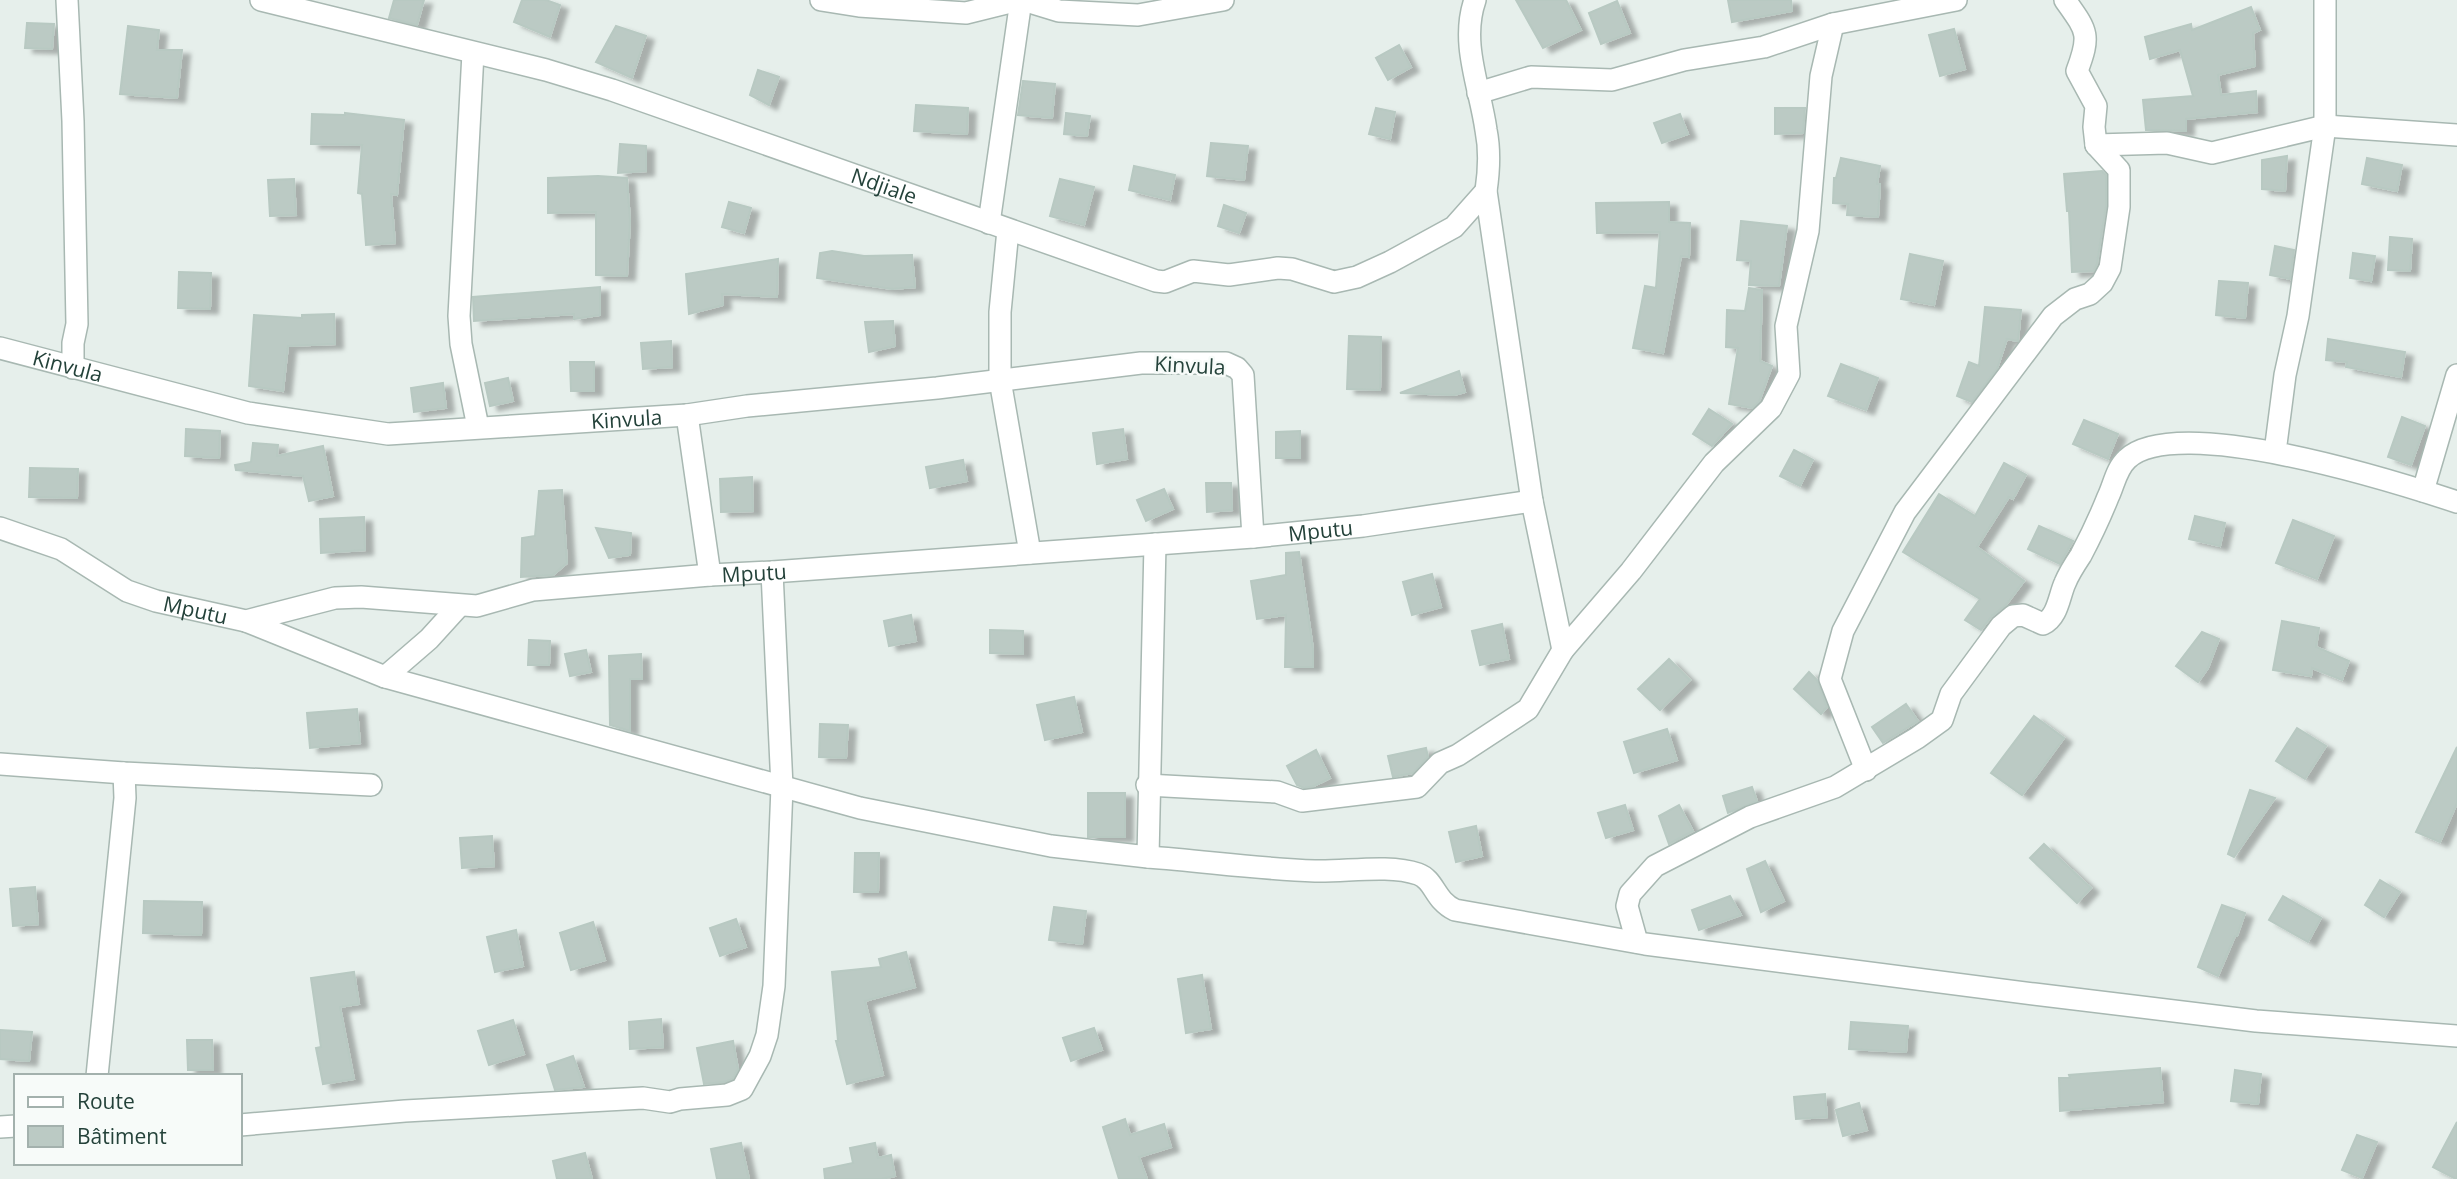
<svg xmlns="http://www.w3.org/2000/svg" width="2457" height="1179" font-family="'Open Sans',sans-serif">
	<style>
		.building { fill: #bbcac4; stroke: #b8c9c2; stroke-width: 2; filter: url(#shadow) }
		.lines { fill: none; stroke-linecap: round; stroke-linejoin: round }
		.minor-casing { stroke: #a8b8b2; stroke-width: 24 }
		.minor { stroke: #fff; stroke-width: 21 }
		.labels { text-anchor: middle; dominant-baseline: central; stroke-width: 5; stroke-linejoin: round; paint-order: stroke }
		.street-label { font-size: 21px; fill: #24423a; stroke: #f7fbf9 }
	</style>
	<defs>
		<filter id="shadow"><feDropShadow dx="8" dy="4.5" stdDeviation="2" flood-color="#0004"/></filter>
	</defs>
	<rect width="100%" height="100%" fill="#e6efeb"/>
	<g class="building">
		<polygon points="394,0 424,0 417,25 389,18"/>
		<polygon points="522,0 546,0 560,5 550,37 514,22"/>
		<polygon points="1516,0 1566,0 1581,30 1543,48"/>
		<polygon points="1728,0 1791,0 1792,11 1732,22"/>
		<polygon points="1617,1 1630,33 1601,44 1589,13"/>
		<polygon points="2251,7 2260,30 2253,33 2255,66 2218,75 2221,95 2256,91 2257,112 2186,119 2186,131 2146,130 2143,100 2193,96 2180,50 2150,59 2145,37 2191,24 2192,30"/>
		<polygon points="27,23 54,24 52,49 25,48"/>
		<polygon points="128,26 159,30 157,50 182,50 177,98 120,94"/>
		<polygon points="616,26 646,36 632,78 596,62"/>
		<polygon points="1954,29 1965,69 1940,76 1929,35"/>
		<polygon points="1399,45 1411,67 1388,80 1376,58"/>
		<polygon points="758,70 779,77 769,105 750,95"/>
		<polygon points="1023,81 1055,84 1052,118 1018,115"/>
		<polygon points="916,105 968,108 967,134 914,131"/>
		<polygon points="1376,108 1395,112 1390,139 1369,134"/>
		<polygon points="1775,108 1805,108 1803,133 1775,134"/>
		<polygon points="345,113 404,120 397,195 391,194 395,243 366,245 362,194 358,193 362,145 311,144 312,114 345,115"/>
		<polygon points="1066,113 1090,116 1087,136 1064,134"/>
		<polygon points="1680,114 1688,134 1662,143 1654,123"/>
		<polygon points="1211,143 1248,146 1244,180 1207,176"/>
		<polygon points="620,144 646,146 646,171 618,173"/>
		<polygon points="2287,156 2285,191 2262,189 2262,160"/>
		<polygon points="1841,158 1880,166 1877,184 1880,184 1878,217 1847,215 1848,204 1833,203 1834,178 1836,178"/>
		<polygon points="2367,158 2402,165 2397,191 2362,184"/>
		<polygon points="1134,166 1175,175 1170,200 1129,190"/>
		<polygon points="2102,171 2106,175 2106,206 2097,264 2094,271 2072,272 2069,211 2067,211 2064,174"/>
		<polygon points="598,176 627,178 630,221 627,276 596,275 596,212 548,213 548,178"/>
		<polygon points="294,179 296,215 270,216 268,180"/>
		<polygon points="1060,179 1094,187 1084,225 1050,216"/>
		<polygon points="729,202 751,208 744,233 722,227"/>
		<polygon points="1669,202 1669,222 1690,223 1689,257 1681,256 1663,353 1633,348 1645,286 1656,288 1660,232 1597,233 1596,203"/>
		<polygon points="1224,205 1246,213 1239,233 1218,226"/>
		<polygon points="1741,221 1787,226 1779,286 1749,285 1751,261 1737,260"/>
		<polygon points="2390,237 2412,239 2410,271 2388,270"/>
		<polygon points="2275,246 2294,250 2290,279 2270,275"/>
		<polygon points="832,251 864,256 912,255 915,287 892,289 817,278 820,253"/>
		<polygon points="2353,253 2375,256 2371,281 2350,278"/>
		<polygon points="1910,254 1943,261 1934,305 1901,299"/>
		<polygon points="778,259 777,297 722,294 723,305 689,314 686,274"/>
		<polygon points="179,272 211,273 210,309 178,308"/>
		<polygon points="2219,281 2248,283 2245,318 2216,315"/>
		<polygon points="600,287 600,315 574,319 574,314 474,321 473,297"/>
		<polygon points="1749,288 1762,290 1760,361 1772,366 1759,402 1752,408 1729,404 1738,348 1726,347 1727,310 1745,311"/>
		<polygon points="1985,307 2021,310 2018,341 2007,339 1997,369 1972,402 1957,396 1969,362 1979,366"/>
		<polygon points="334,314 335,344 288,346 283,391 249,386 254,315 302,318 302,315"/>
		<polygon points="893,321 895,346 869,352 865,322"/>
		<polygon points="1349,336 1381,337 1380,390 1347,389"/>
		<polygon points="2328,339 2405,352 2401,377 2346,367 2347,362 2326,360"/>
		<polygon points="671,341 672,367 643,369 641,343"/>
		<polygon points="570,362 594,362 594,391 571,391"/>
		<polygon points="1841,364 1878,378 1866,410 1828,396"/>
		<polygon points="1459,371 1465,392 1454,395 1400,393"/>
		<polygon points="508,378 513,401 490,406 485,383"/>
		<polygon points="443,383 446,408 414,412 411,388"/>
		<polygon points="1709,409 1732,424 1712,446 1693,434"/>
		<polygon points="2402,417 2425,426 2411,465 2388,457"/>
		<polygon points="2084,420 2118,434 2108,459 2073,444"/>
		<polygon points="186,429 220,431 219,458 185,456"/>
		<polygon points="1123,429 1127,459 1097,464 1093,433"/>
		<polygon points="1300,431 1300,458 1276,458 1276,432"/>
		<polygon points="253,443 278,445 277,456 323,446 333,496 309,501 303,476 236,470 235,465 251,462"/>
		<polygon points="1794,450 1813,460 1800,486 1780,476"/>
		<polygon points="963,460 967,481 930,488 926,467"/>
		<polygon points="2004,463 2026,475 2013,499 2009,497 1977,547 2024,581 2006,605 1992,616 1981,630 1965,620 1980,599 1903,552 1939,494 1975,516"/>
		<polygon points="30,468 78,469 77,498 29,497"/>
		<polygon points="752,477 753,511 721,512 720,479"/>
		<polygon points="1206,483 1231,483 1232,510 1207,512"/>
		<polygon points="1164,489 1173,509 1146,521 1137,500"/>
		<polygon points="562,490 567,563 553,575 521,577 522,538 535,536 539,491"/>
		<polygon points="2195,516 2225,523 2220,546 2189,539"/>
		<polygon points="364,517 365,550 321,553 320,519"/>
		<polygon points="2293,520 2334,536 2317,579 2276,563"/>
		<polygon points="2039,526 2073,541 2060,564 2028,549"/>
		<polygon points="596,528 631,533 630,555 609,558"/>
		<polygon points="1299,552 1313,649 1313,667 1285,667 1286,615 1257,619 1251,581 1286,575 1286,553"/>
		<polygon points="1432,574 1441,607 1412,615 1403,582"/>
		<polygon points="911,615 916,641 889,646 884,621"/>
		<polygon points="2282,621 2319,628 2316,647 2349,661 2342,680 2312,668 2311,676 2273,670"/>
		<polygon points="1502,624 1509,659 1480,665 1472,631"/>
		<polygon points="990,630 1023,631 1023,654 990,653"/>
		<polygon points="2202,632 2219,639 2208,668 2198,682 2176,666"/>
		<polygon points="529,640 550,641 549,665 528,665"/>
		<polygon points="586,650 591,672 570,676 565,654"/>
		<polygon points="641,654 642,679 630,679 630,731 610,725 609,656"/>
		<polygon points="1669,659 1690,680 1660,710 1638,689"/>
		<polygon points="1809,672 1817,680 1827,707 1821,714 1794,689"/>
		<polygon points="1074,697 1082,732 1045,740 1037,705"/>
		<polygon points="1906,704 1918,721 1883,743 1872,727"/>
		<polygon points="357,709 360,743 310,748 307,713"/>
		<polygon points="2034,716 2064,738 2022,795 1991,773"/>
		<polygon points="820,724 848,725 846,758 819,757"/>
		<polygon points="2297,728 2326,746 2305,779 2276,761"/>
		<polygon points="1667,729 1677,760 1634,773 1624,742"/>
		<polygon points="2457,747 2457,803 2440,842 2416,832"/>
		<polygon points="1426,748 1428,757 1413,773 1393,777 1388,756"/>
		<polygon points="1316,750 1330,778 1314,786 1304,788 1297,785 1287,766"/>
		<polygon points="1752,787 1757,801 1728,813 1723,796"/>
		<polygon points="2250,790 2275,798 2234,857 2228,854"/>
		<rect x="1088" y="793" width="37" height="44"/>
		<polygon points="1625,805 1633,830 1606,838 1598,813"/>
		<polygon points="1679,805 1693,831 1669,844 1659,816"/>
		<polygon points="1476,826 1482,856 1456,862 1449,832"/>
		<polygon points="492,836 494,866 462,868 460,838"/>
		<polygon points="2044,844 2091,888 2077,903 2030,858"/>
		<polygon points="855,853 879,853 878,892 854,892"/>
		<polygon points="1765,861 1784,901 1761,912 1747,869"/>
		<polygon points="2380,880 2400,892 2384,917 2365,905"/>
		<polygon points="35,887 38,924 13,926 10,889"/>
		<polygon points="1730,896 1741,915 1699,930 1692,910"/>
		<polygon points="2283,896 2321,918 2308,942 2269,920"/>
		<polygon points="144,901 202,902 201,935 143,933"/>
		<polygon points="2222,905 2245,913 2237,936 2235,936 2218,976 2198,967"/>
		<polygon points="1054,907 1086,911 1082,944 1049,940"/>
		<polygon points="736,919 746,947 720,956 710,928"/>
		<polygon points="593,922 605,960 571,970 560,933"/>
		<polygon points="516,930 523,966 495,972 487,937"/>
		<polygon points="906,952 915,987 865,1001 883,1075 847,1084 836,1041 838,1041 832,972 881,967 879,959"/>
		<polygon points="354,972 359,1004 340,1007 354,1079 323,1084 316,1048 321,1047 311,978"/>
		<polygon points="1202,975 1211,1029 1186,1033 1178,979"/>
		<polygon points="661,1019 663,1047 630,1049 629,1022"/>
		<polygon points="513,1020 524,1054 489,1065 478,1031"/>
		<polygon points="1851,1022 1908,1026 1906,1052 1849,1049"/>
		<polygon points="1094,1028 1102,1050 1071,1061 1063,1038"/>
		<polygon points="0,1030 32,1032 29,1061 0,1059"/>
		<polygon points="187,1040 212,1040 213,1070 188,1070"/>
		<polygon points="733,1041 738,1069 733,1079 724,1082 704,1084 697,1048"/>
		<polygon points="573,1056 584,1087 555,1090 547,1065"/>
		<polygon points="2160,1068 2163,1102 2060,1111 2059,1078 2070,1078 2069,1075"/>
		<polygon points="2235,1070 2261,1074 2258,1104 2231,1101"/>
		<polygon points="1825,1094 1827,1117 1796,1119 1794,1097"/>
		<polygon points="1859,1103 1867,1130 1843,1136 1836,1110"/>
		<polygon points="1125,1119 1130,1135 1164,1124 1171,1147 1139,1157 1147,1179 1119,1179 1103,1127"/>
		<polygon points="2457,1122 2457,1179 2456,1179 2433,1167"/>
		<polygon points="2357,1135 2377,1142 2362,1178 2342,1170"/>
		<polygon points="741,1143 749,1179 717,1179 711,1149"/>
		<polygon points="875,1143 878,1158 891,1155 895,1176 882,1179 825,1179 824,1169 853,1163 850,1148"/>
		<polygon points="585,1153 592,1179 557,1179 553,1161"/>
	</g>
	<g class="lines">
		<g class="minor-casing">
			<g id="minor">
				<polyline points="67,0 73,121 77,324 73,343 73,368"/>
				<path id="s1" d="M261,0L546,70L612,90L1156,281L1165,282L1193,271L1229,275L1278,268L1292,269L1334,282L1357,277L1390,262L1454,227L1486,191"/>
				<polyline points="821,0 859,6 966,13 1019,0"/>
				<polyline points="1023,0 1059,11 1138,15 1223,0"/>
				<path d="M1475,0C1460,43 1480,87 1486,130C1490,150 1489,171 1486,191L1532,501L1563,650"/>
				<polyline points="473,53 459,316 461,344 478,427"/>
				<polyline points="1478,93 1531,77 1612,80 1684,60 1764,47 1833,24 1956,0"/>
				<polyline points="2096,145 2167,143 2212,153 2325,126 2457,135"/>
				<polyline points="989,223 1021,0"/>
				<polyline points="1008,230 1000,312 1000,380 1030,553"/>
				<path id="s2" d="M0,348L248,413L388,434L687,415L747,406L937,388L1141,363H1226L1237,368L1243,375L1253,537"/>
				<polyline points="687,415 710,575"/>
				<polyline points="2275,452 2285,375 2298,316 2325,126 2325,0"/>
				<polyline points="2423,491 2457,375"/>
				<path id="s3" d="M0,528L61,549L127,591L156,601L246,621L335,598L361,597L477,606L533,590L710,575L772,572L1253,537L1363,526L1532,501"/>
				<polyline points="246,621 385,677 860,808 1051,846 1148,857 1155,544"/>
				<polyline points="385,677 429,639 459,606"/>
				<polyline points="0,764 124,773 371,785"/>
				<path d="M1866,770L1830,679L1843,631L1905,512L2053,316L2075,299L2090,294L2102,283L2110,268L2119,207V170L2096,145L2094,127L2096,106L2077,71C2091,34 2087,31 2065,0"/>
				<polyline points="1147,785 1277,792 1302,801 1417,787 1440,763 1458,755 1528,709 1563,650 1631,571 1714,463 1771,408 1789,374 1786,326 1808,231 1821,76 1833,24"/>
				<path d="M1148,857C1203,861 1259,869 1315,871C1346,872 1389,864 1418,874C1435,880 1434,900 1455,910L1645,944L2034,994L2256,1021L2457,1036"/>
				<path d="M1637,942L1627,906L1630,894L1655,866L1750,817L1835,787L1917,738L1942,720L1951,694L2001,626L2013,616L2023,615L2043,624C2058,617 2059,596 2065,583C2069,573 2075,564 2081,555C2091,536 2100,517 2108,497C2114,485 2116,469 2127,459C2176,412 2396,482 2457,502"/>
				<polyline points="97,1076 125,798 124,773"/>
				<polyline points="240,1125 405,1111 643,1098 670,1102 680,1099 727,1095 742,1089 760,1056 767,1035 774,986 782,787 772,572"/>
				<polyline points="0,1127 16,1126"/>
			</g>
		</g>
		<use href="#minor" class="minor"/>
	</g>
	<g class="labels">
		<g class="street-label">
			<text stroke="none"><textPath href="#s1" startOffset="651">Ndjiale</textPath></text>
			<text stroke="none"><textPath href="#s2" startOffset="70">Kinvula</textPath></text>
			<text transform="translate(1190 365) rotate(3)">Kinvula</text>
			<text stroke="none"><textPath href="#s2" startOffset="637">Kinvula</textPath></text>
			<text stroke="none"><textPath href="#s3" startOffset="1348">Mputu</textPath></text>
			<text stroke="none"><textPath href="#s3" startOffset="780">Mputu</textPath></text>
			<text stroke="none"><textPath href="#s3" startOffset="214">Mputu</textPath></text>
		</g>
	</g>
	<rect x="14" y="1074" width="228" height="91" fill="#f7fbf9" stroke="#a3b1ad" stroke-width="2"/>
	<rect x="28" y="1097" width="35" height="10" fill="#ffffff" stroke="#a3b1ad" stroke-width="2"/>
	<text x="77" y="1109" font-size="21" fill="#24423a">Route</text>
	<rect x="28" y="1126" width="35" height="21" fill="#bbcac4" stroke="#a3b1ad" stroke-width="2"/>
	<text x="77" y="1144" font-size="21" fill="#24423a">Bâtiment</text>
</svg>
